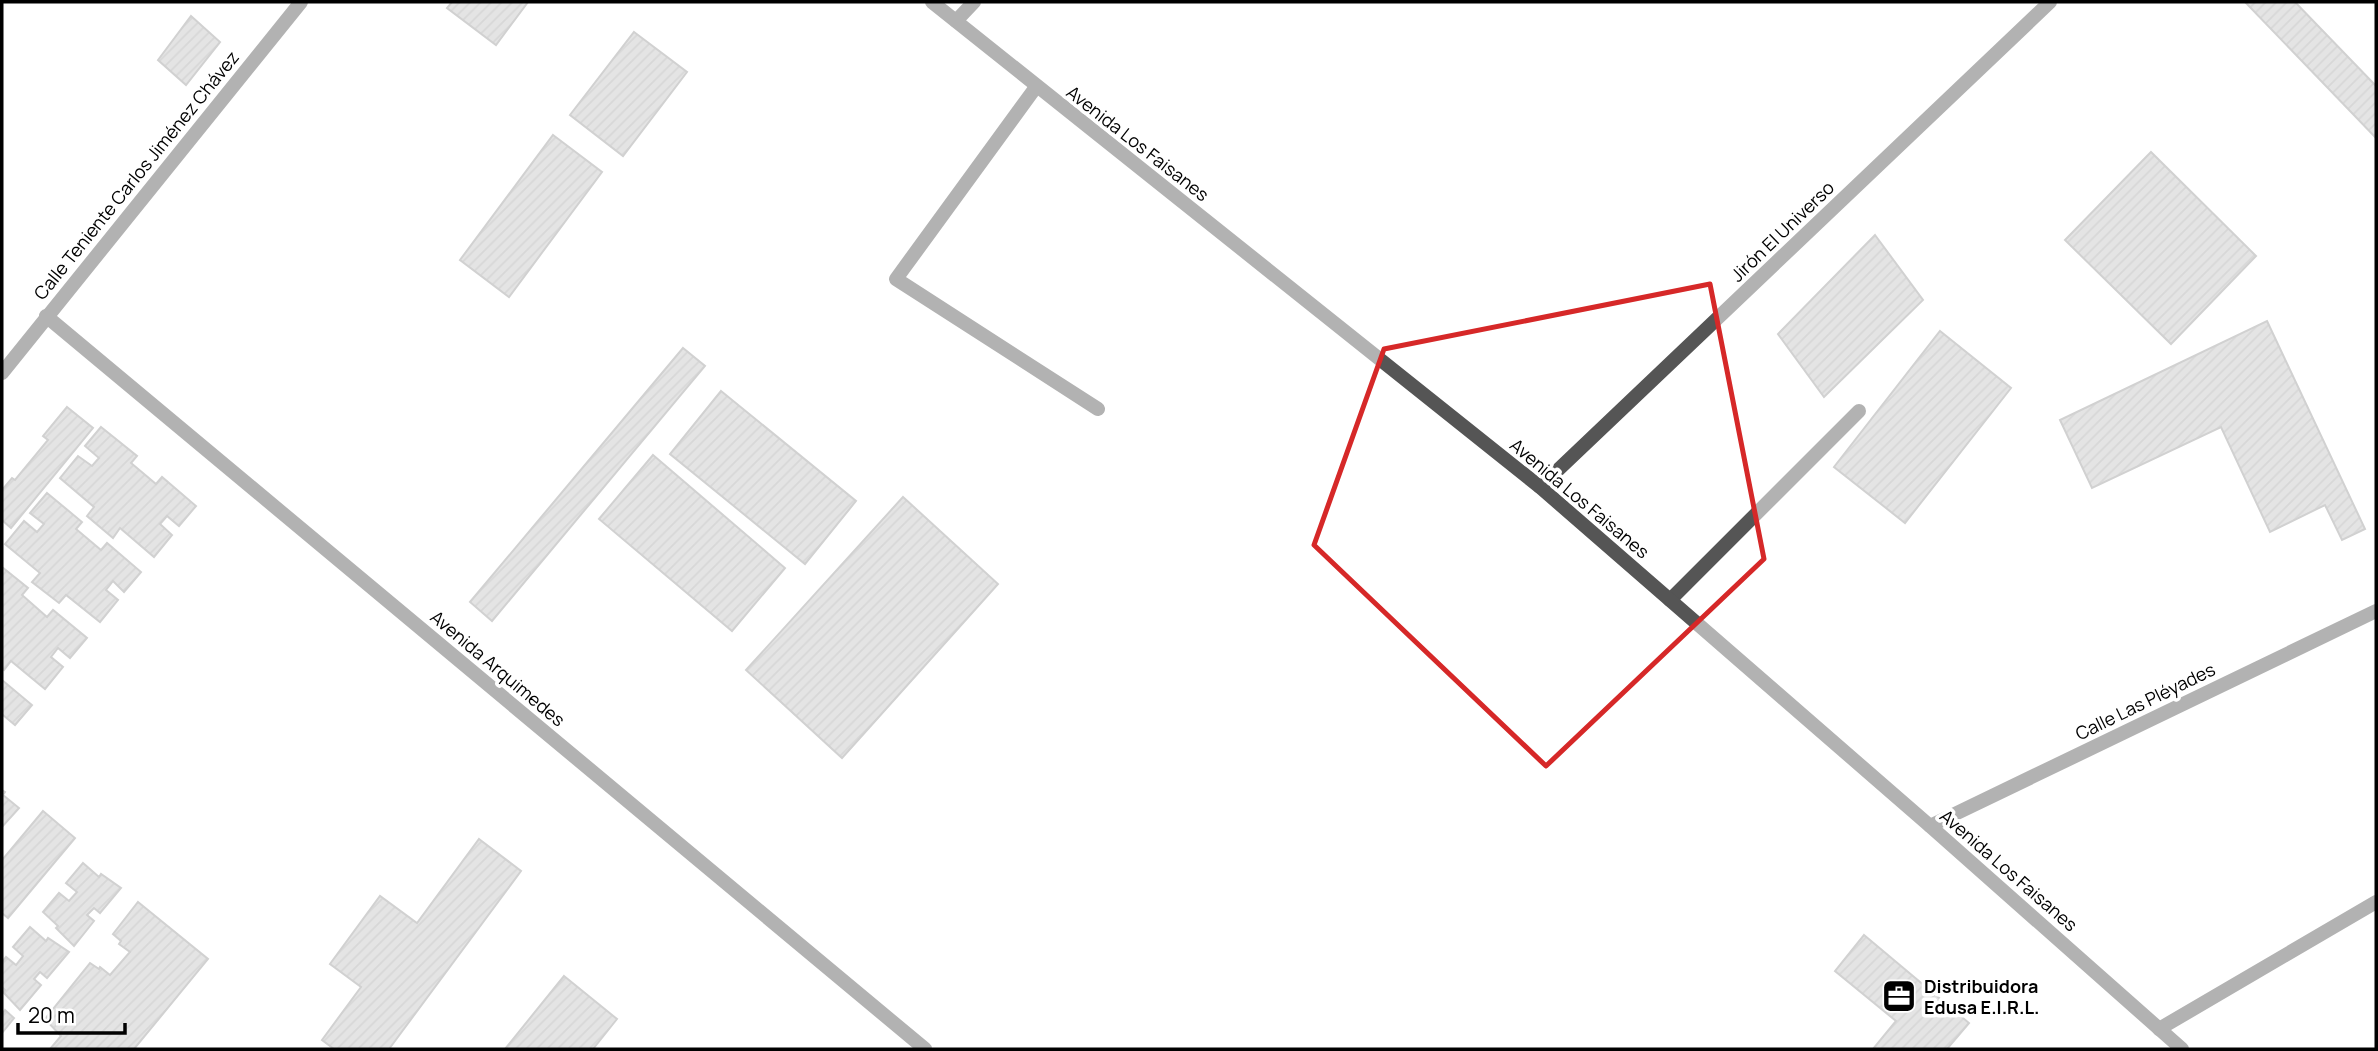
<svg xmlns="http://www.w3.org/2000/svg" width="2378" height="1051" font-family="Manrope,sans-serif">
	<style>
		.building { fill: url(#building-hatch); stroke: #999; stroke-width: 2 }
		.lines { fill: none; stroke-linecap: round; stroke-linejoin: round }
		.service { stroke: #555; stroke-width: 14 }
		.minor { stroke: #555; stroke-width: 14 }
		.tertiary { stroke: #555; stroke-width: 14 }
		.marked { fill: none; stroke: #d62828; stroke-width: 5; stroke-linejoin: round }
		.labels { text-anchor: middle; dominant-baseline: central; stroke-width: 7; stroke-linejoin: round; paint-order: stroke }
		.street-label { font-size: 18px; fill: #000; stroke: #fff }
		.poi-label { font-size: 18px; font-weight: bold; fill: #000; stroke: #fff; text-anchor: start }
	</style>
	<defs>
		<pattern id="building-hatch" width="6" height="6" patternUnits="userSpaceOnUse" patternTransform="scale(1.75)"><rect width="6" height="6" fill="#c4c4c4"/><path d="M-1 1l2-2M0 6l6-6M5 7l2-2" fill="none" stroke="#a7a7a7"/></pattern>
	</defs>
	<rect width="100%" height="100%" fill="#fff"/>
	<g class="building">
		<polygon points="452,2 528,2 496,45 447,8"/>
		<polygon points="2245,2 2295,2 2376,86 2376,138"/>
		<polygon points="191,16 220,42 186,85 158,60"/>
		<polygon points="634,32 687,72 623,156 570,115"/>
		<polygon points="553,135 602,172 509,297 460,260"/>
		<polygon points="2151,152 2256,256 2171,344 2065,240"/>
		<polygon points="1875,235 1923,300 1824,397 1778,334"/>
		<polygon points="2267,321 2365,529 2342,540 2325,505 2270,532 2221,427 2092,488 2060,420"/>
		<polygon points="1940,331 2011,388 1905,523 1834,467"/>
		<polygon points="683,348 705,366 492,621 470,602"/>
		<polygon points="721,391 856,501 805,564 670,454"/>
		<polygon points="67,407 93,428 11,528 2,520 2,490 12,478 15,480 48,440 43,436"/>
		<polygon points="101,427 137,456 131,463 156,484 162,477 196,506 179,526 167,516 160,524 172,535 154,557 120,528 113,538 87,516 94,507 60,478 78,456 92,466 99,458 85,446"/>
		<polygon points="653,455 785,568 732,631 599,519"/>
		<polygon points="47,493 82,522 76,529 101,550 107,543 141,572 124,592 113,581 106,590 118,600 100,622 66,595 59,603 32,582 40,573 5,544 24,521 37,532 44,524 30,513"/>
		<polygon points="903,497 998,584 842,758 746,670"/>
		<polygon points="2,567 28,588 22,595 47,617 53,610 87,638 70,658 58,648 51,657 63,667 45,689 11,661 4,670 2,668"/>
		<polygon points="2,680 32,705 15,725 3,715 2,716"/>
		<polygon points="2,790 5,792 3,795 19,808 2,827"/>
		<polygon points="43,811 75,838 8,918 2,913 2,860"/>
		<polygon points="479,839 521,871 389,1049 334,1049 322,1040 361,987 330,964 380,896 417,923"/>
		<polygon points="83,863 99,877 101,874 121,888 100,913 94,908 87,915 94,921 74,946 56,928 58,926 43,912 59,893 69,901 77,892 66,883"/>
		<polygon points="138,902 208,959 134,1049 50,1049 61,1036 45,1019 90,963 99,969 100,967 110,975 130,952 119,944 121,941 113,934"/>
		<polygon points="30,927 46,941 48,938 69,952 47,978 40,972 34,979 41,985 20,1010 3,992 5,990 2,987 2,962 6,957 16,965 23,956 13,947"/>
		<polygon points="1864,935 1969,1023 1947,1049 1873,1049 1896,1021 1835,971"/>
		<polygon points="564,976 617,1019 593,1049 505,1049"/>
		<polygon points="5,1010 14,1018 2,1033 2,1011 3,1013"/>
	</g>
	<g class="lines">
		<g class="service">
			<polyline points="1036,87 896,279 1098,409"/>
			<polyline points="1670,600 1859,411"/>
			<polyline points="2159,1029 2376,902"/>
		</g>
		<g class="minor">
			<polyline points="956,21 974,2"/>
			<polyline points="46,316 925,1049"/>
			<polyline points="2,373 301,2"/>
			<polyline points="1540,487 2050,2"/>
			<polyline points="1930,826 2376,611"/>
		</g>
		<polyline class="tertiary" points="932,2 1540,487 1930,826 2182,1049"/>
	</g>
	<path d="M0 0H2378V1051H0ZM1710,284L1764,559L1546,766L1314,545L1384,349Z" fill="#fff" fill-opacity=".55" fill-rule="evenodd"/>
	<path class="marked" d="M1710,284L1764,559L1546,766L1314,545L1384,349Z"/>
	<defs>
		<g id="office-square" transform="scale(1.75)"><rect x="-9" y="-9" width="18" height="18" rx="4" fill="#000" stroke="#fff"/><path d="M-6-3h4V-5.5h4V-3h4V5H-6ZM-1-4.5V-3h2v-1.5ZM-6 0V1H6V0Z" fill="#fff"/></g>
	</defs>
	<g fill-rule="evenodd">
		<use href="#office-square" x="1899" y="996"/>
	</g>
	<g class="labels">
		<g class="street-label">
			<text transform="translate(1138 143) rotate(38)">Avenida Los Faisanes</text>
			<text transform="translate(136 175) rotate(-51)">Calle Teniente Carlos Jiménez Chávez</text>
			<text transform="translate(1782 231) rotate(-44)">Jirón El Universo</text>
			<text transform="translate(1580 498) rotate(40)">Avenida Los Faisanes</text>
			<text transform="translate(498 668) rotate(40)">Avenida Arquimedes</text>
			<text transform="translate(2145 701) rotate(-26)">Calle Las Pléyades</text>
			<text transform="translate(2009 870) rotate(41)">Avenida Los Faisanes</text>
		</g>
		<g class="poi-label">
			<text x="1924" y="986">Distribuidora<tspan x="1924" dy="21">Edusa E.I.R.L.</tspan></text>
		</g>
	</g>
	<rect width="2378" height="1051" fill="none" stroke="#000000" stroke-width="7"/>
	<path d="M18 1023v10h107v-10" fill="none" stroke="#000000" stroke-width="3.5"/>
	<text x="28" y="1023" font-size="21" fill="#000000" stroke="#ffffff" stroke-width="5" paint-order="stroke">20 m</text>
</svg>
